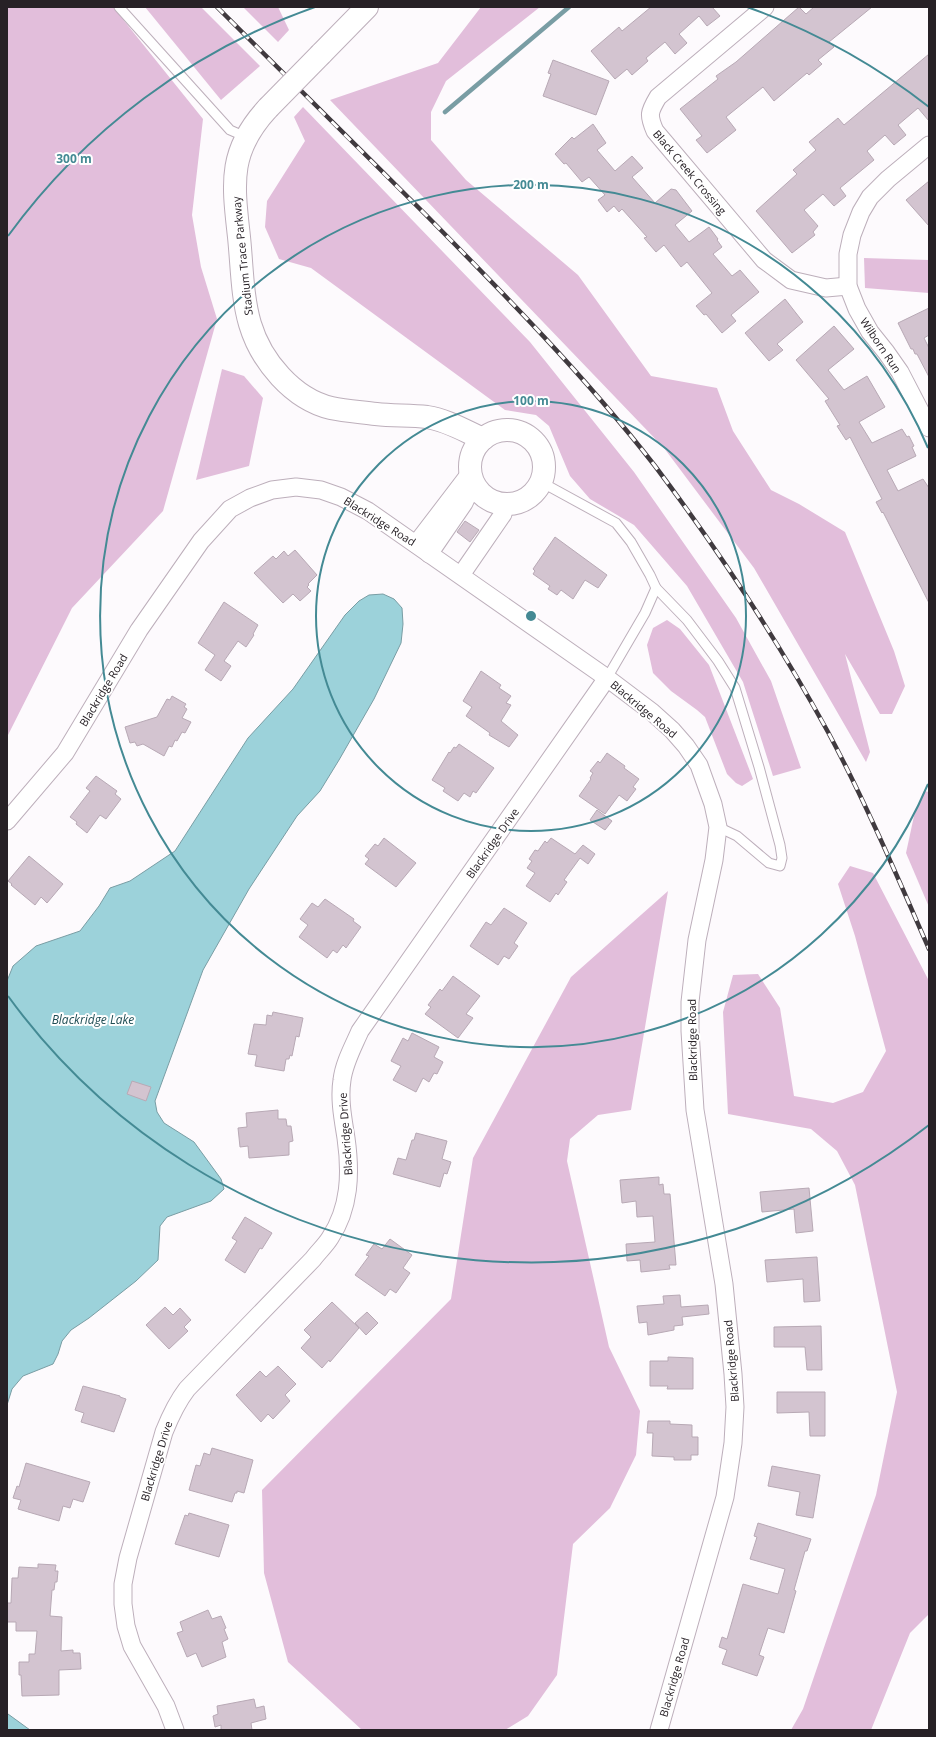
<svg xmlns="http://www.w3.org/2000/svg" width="936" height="1737" font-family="'Open Sans',sans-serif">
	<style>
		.green { fill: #e2bedb }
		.water { fill: #9cd2da; stroke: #799da4 }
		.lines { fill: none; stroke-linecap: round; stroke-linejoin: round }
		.stream { stroke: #799da4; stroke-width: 4.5 }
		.building { fill: #d3c4d0; stroke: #b8a9b5 }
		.service-casing { stroke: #bdafbb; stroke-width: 11 }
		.minor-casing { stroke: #bdafbb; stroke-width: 19 }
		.tertiary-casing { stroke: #bdafbb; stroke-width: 24 }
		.service { stroke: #fff; stroke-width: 9 }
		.minor { stroke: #fff; stroke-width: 17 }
		.tertiary { stroke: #fff; stroke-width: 22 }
		.rail-casing { stroke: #403a3f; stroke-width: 4.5 }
		.rail { stroke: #fff; stroke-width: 3; stroke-dasharray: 9; stroke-linecap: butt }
		.tertiary-bridge-casing { stroke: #bdafbb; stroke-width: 24; stroke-linecap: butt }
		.tertiary-bridge { stroke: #fff; stroke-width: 22 }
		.ring { fill: none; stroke: #448a94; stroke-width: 2 }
		.labels { text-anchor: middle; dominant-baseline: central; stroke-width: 4; stroke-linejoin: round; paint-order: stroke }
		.street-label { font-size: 11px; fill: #272126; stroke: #fff }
		.water-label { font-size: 12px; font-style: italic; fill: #1e4d54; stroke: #fff }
		.centre { fill: #448a94; stroke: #fff; stroke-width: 2 }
		.ring-label { font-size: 12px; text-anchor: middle; font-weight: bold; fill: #448a94; stroke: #fff; stroke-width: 4; stroke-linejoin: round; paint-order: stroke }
	</style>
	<rect width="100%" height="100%" fill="#fdfafd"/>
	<g class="green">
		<polygon points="7,7 113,7 203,119 192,215 201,267 217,319 163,511 72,608 7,737"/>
		<polygon points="145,7 201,7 260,66 221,100"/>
		<polygon points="243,7 278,7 289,30 278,42"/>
		<polygon points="481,7 540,7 446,81 431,112 431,140 466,180 578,275 651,376 717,388 733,431 771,490 799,504 845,532 894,651 905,686 892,714 880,714 845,654 870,752 866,762 754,568 664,448 330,100 438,63"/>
		<polygon points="303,107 530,342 634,472 736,618 771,681 801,768 773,776 743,682 687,586 634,525 590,499 570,476 549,426 536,415 505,410 311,268 279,259 265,227 267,201 305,141 294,117"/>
		<polygon points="864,258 929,260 929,293 865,288"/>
		<polygon points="222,369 244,376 263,398 249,466 196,480"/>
		<polygon points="667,620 680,629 709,665 753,779 742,786 736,783 727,774 705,717 697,710 671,691 653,673 647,645 653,628"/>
		<polygon points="924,791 929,792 929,907 906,853 914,816"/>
		<polygon points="850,866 873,873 929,981 929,1614 910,1633 871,1730 791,1730 803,1709 876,1495 897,1392 855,1185 837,1151 811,1129 728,1114 723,1012 733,975 758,974 780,1008 794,1096 833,1103 863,1092 886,1051 855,936 838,884"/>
		<polygon points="668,891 631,1110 598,1115 570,1139 567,1161 609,1347 640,1411 636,1455 610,1508 573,1544 557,1675 528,1716 505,1730 362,1730 288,1662 264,1573 262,1490 451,1299 473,1158 571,977"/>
	</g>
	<g class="water">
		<polygon points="383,594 394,599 402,608 403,624 401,643 374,699 339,760 320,791 297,816 249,889 203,970 155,1101 157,1112 164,1123 194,1142 221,1179 224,1189 211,1201 167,1217 160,1226 158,1260 136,1281 89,1318 71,1330 62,1341 58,1354 53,1364 23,1376 12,1389 7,1405 7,981 13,966 36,946 80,931 99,906 110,888 130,881 175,851 248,738 293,689 345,615 359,601 369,595"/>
		<polygon points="7,1714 8,1714 30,1730 7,1730"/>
	</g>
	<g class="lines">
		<polyline class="stream" points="445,112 569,7"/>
	</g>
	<g class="building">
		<polygon points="651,7 712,7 720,16 707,26 699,16 679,34 687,43 675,54 665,42 646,58 648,61 632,75 627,69 615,79 591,51 619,27 622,31"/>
		<polygon points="799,7 806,14 814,7 872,7 829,42 834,47 818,60 822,64 809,75 807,73 774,101 763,87 726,117 736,130 707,153 696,140 702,136 680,109 718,79 716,76 736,62"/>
		<polygon points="929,54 929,121 918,108 898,125 906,135 894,145 885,135 867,151 874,160 840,188 846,196 834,206 823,194 804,210 818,226 813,232 815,235 792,253 756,211 797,174 793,170 816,150 809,142 838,118 844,125"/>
		<polygon points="553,60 609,81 596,115 543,96 551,74 548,73"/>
		<polygon points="593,124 606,143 597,150 615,171 632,156 643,168 632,177 655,203 671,189 676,190 692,211 675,225 689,242 709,227 718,239 717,240 722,247 713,254 732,276 740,270 759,292 731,315 736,321 722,333 706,314 704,315 696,306 712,293 687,262 681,267 664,245 656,252 644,238 647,237 622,209 619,212 614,206 607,212 598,200 605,195 589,177 582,182 566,163 564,164 555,154 572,137 574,139"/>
		<polygon points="929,181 929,226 906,200"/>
		<polygon points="785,299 803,322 777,344 783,350 769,361 745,333"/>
		<polygon points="929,308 929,335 924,338 929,348 929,377 917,354 915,354 913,349 911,349 898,323"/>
		<polygon points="834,326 854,349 828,370 844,390 867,376 885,407 859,422 872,443 902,429 907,437 909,436 914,446 912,447 916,456 887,470 898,491 923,479 929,488 929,603 883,512 882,513 876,502 882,499 850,437 846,440 837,426 840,425 825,401 829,399 796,360"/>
		<polygon points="465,521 479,530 470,542 457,532"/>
		<polygon points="555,537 607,575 598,588 585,580 573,599 561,590 557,595 548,589 550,586 533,574 535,571 533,569"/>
		<polygon points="295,550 317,575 308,584 309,585 307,587 311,591 300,601 293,594 283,603 254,573 273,556 276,559 284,551 288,556"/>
		<polygon points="224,602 258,625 253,634 254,635 246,647 238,641 224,661 231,666 221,681 205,670 215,655 198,643"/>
		<polygon points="481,671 501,685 499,688 511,696 506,703 511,705 501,721 518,735 509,747 489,735 490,733 466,716 472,707 463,701"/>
		<polygon points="172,696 186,704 184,707 187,709 182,718 191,722 185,733 182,732 177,741 175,740 172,747 169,746 164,756 143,744 137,746 135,742 130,743 125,727 157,717 167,699 170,700"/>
		<polygon points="459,744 494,768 476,793 473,791 470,797 464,793 458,801 443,791 445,788 432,780 449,752 450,753 454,747 456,748"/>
		<polygon points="607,753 625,766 624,768 639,779 633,787 636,789 627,801 619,795 605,814 579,796 591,779 590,778 593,773 590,771 598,761 600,763"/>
		<polygon points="96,776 117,791 115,794 121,799 106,819 100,815 87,833 76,824 77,822 70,817 90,791 86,788"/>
		<polygon points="597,810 612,821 605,830 590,820"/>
		<polygon points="384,838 416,863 396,887 365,864 369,859 365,856 375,844 378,846"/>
		<polygon points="551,838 575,854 583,845 595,854 588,864 580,858 564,880 567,882 558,895 556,893 550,902 526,886 535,873 527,868 532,861 529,859 535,850 538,851 545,841 547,843"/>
		<polygon points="29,856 63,884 47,903 41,897 35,905 11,885 12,884 8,881"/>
		<polygon points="325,899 354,919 353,921 361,927 346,948 343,945 337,953 333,950 327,958 299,937 308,925 300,919 312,903 318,907"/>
		<polygon points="504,908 527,923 514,943 518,946 509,959 504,956 498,965 470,946 486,922 491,925"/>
		<polygon points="453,976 480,996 466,1014 473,1018 458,1038 425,1014 431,1007 428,1005 440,989 442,991"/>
		<polygon points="273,1012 303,1018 299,1037 296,1036 292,1056 290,1055 289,1059 286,1059 284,1071 255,1066 257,1055 248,1054 254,1024 266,1025 267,1015 272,1016"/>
		<polygon points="412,1033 439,1047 434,1057 443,1062 437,1074 434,1073 429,1082 423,1078 416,1092 393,1080 401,1066 391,1061 403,1038 408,1041"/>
		<polygon points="132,1081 151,1087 146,1101 127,1094"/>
		<polygon points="278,1110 278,1119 286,1119 287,1126 291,1126 293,1141 289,1142 289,1155 249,1158 248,1146 240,1147 238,1128 247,1127 246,1113"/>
		<polygon points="416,1133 447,1141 442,1159 451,1162 447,1174 444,1173 440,1187 393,1174 398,1158 406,1160 412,1140 414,1140"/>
		<polygon points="659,1177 659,1185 663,1184 664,1194 670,1194 676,1265 669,1265 670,1269 641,1272 640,1260 627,1261 626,1244 655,1242 653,1216 637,1217 636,1201 622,1203 620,1180"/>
		<polygon points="809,1188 813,1231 796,1233 794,1209 762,1212 760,1192"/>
		<polygon points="245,1217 272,1233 262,1249 260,1248 245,1273 225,1260 237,1241 232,1238"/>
		<polygon points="390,1239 412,1255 403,1268 410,1273 396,1293 390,1289 385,1296 355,1275 369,1256 366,1255 374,1244 382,1249"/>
		<polygon points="817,1257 820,1301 804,1302 803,1279 767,1282 765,1260"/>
		<polygon points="680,1295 681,1307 708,1305 709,1314 682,1317 683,1325 674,1326 674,1330 648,1335 647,1322 639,1323 637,1306 664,1304 663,1296"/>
		<polygon points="332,1302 359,1328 330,1362 329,1360 322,1368 301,1348 311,1337 304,1330"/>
		<polygon points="165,1307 173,1315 180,1308 191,1320 184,1327 188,1331 169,1349 146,1325"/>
		<polygon points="367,1312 378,1323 366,1335 355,1323"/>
		<polygon points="821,1326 822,1370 807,1370 805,1347 774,1347 774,1327"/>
		<polygon points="668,1357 693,1358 693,1389 667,1389 668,1386 650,1386 650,1361 668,1361"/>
		<polygon points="278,1366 296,1384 285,1395 290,1401 273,1419 268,1414 261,1422 236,1395 260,1371 266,1377"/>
		<polygon points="83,1386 120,1396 120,1397 126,1399 114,1432 81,1422 84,1413 75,1410"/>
		<polygon points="777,1392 825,1392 825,1436 810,1436 809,1412 777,1413"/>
		<polygon points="648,1421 670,1421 670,1424 692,1425 692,1437 698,1437 698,1455 691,1455 691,1460 674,1460 674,1457 652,1456 653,1433 647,1433"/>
		<polygon points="212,1448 253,1460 244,1493 237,1491 237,1493 235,1493 232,1502 189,1490 196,1465 200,1466 204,1453 210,1455"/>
		<polygon points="26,1463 90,1482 83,1502 73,1499 70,1508 63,1506 59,1521 18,1509 21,1500 13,1498 17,1486 19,1487"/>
		<polygon points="772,1466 820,1475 813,1518 796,1515 800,1492 768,1486"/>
		<polygon points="189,1513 229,1525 219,1557 175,1544 185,1515 188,1516"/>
		<polygon points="758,1523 811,1539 807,1551 805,1551 794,1590 796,1591 784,1633 768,1628 759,1655 764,1657 757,1676 722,1664 727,1650 719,1647 722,1637 727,1639 743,1584 778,1594 785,1569 750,1559 757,1537 754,1536"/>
		<polygon points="38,1564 56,1565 55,1571 58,1571 57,1582 55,1582 54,1590 52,1590 50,1616 62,1617 61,1651 73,1650 73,1653 80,1653 81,1669 59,1670 59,1695 22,1696 21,1675 19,1675 19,1662 29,1662 29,1654 35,1654 37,1631 16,1631 16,1622 7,1622 7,1603 11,1603 12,1578 18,1578 19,1567 38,1568"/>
		<polygon points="208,1610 212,1619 221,1616 226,1628 224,1629 228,1639 222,1642 226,1657 202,1667 196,1653 187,1657 177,1633 183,1631 180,1622"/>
		<polygon points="254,1699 256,1708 264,1706 266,1719 251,1723 252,1730 224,1730 221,1729 221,1725 215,1727 213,1716 218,1714 217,1706"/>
	</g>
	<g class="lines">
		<g class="service-casing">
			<g id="service">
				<polyline points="119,7 230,130 246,137"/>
				<polyline points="541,482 616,523 631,542 650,575 656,588 645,613 607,678"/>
				<polyline points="656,588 687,620 718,661 735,688 759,767 780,845 782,858 780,866 769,863 737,836 718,827"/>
			</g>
		</g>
		<g class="minor-casing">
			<g id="minor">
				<path d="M765,7L658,97C649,112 648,115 655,131L764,260L791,280L826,288L848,286"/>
				<polyline points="929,145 888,179 870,197 861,212 852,235 848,254 848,286 857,309 870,332 886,352 900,372 929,428"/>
				<polyline points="416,544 471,472"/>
				<polyline points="429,554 464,503 474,482"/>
				<polyline points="461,575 503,514 505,504"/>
				<polyline points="7,821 65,753 139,630 201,541 230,509 250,498 272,490 296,487 321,490 341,497 368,511 607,678 652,712 672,730 686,746 699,765 713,804 718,827 714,860 697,940 690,1002 690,1031 695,1110 724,1284 733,1374 735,1407 733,1443 725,1497 659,1730"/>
				<path d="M175,1730L166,1706L132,1646L126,1626L123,1604V1584L128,1558L164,1432C170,1417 177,1402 187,1389L313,1259C318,1252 325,1246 330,1238C350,1208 351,1173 346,1138C343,1119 339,1099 342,1080C344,1063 353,1047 360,1031L607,678"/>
			</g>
		</g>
		<g class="tertiary-casing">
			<g id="tertiary">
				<polyline points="321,54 367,7"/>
				<path d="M268,108C228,151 233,183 239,237C242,266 242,297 250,324C261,361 293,399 331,408C345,411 361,412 376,414C393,416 410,415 427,417C447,420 465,431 483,439"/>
				<circle cx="507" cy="467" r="37"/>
			</g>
		</g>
		<use href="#service" class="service"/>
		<use href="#minor" class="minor"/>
		<use href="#tertiary" class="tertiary"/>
		<g class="rail-casing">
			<path id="rail" d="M217,7C286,76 355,145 425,214C505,295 585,376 655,466C719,551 777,639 828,732C866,803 897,876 929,949"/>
		</g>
		<use href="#rail" class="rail"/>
		<g class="tertiary-bridge-casing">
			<polyline id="tertiary-bridge" points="268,108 321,54"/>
		</g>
		<use href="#tertiary-bridge" class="tertiary-bridge"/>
	</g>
	<g class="ring">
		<circle cx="531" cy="616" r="215"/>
		<path d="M928 784A431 431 0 1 1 928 448"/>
		<path d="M929 1125A646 646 0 0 1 8 996M8 236A646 646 0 0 1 315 7M747 7A646 646 0 0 1 929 107"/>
	</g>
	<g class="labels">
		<g class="street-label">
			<text transform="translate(690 172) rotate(50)">Black Creek Crossing</text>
			<text transform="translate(242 256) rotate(-96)">Stadium Trace Parkway</text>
			<text transform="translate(881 345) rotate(56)">Wilborn Run</text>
			<text transform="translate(380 521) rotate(32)">Blackridge Road</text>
			<text transform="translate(103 690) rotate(-59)">Blackridge Road</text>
			<text transform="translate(644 709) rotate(40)">Blackridge Road</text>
			<text transform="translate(492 843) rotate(-55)">Blackridge Drive</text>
			<text transform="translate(692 1040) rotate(-91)">Blackridge Road</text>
			<text transform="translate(345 1134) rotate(-94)">Blackridge Drive</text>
			<text transform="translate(731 1361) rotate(-95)">Blackridge Road</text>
			<text transform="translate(156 1461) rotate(-73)">Blackridge Drive</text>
			<text transform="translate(674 1677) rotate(-74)">Blackridge Road</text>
		</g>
		<g class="water-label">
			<text x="93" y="1019">Blackridge Lake</text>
		</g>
	</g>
	<circle cx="531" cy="616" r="6" class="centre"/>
	<g class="ring-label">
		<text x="74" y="163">300 m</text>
		<text x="531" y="189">200 m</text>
		<text x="531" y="405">100 m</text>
	</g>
	<rect width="936" height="1737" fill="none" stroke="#272126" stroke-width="16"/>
</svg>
